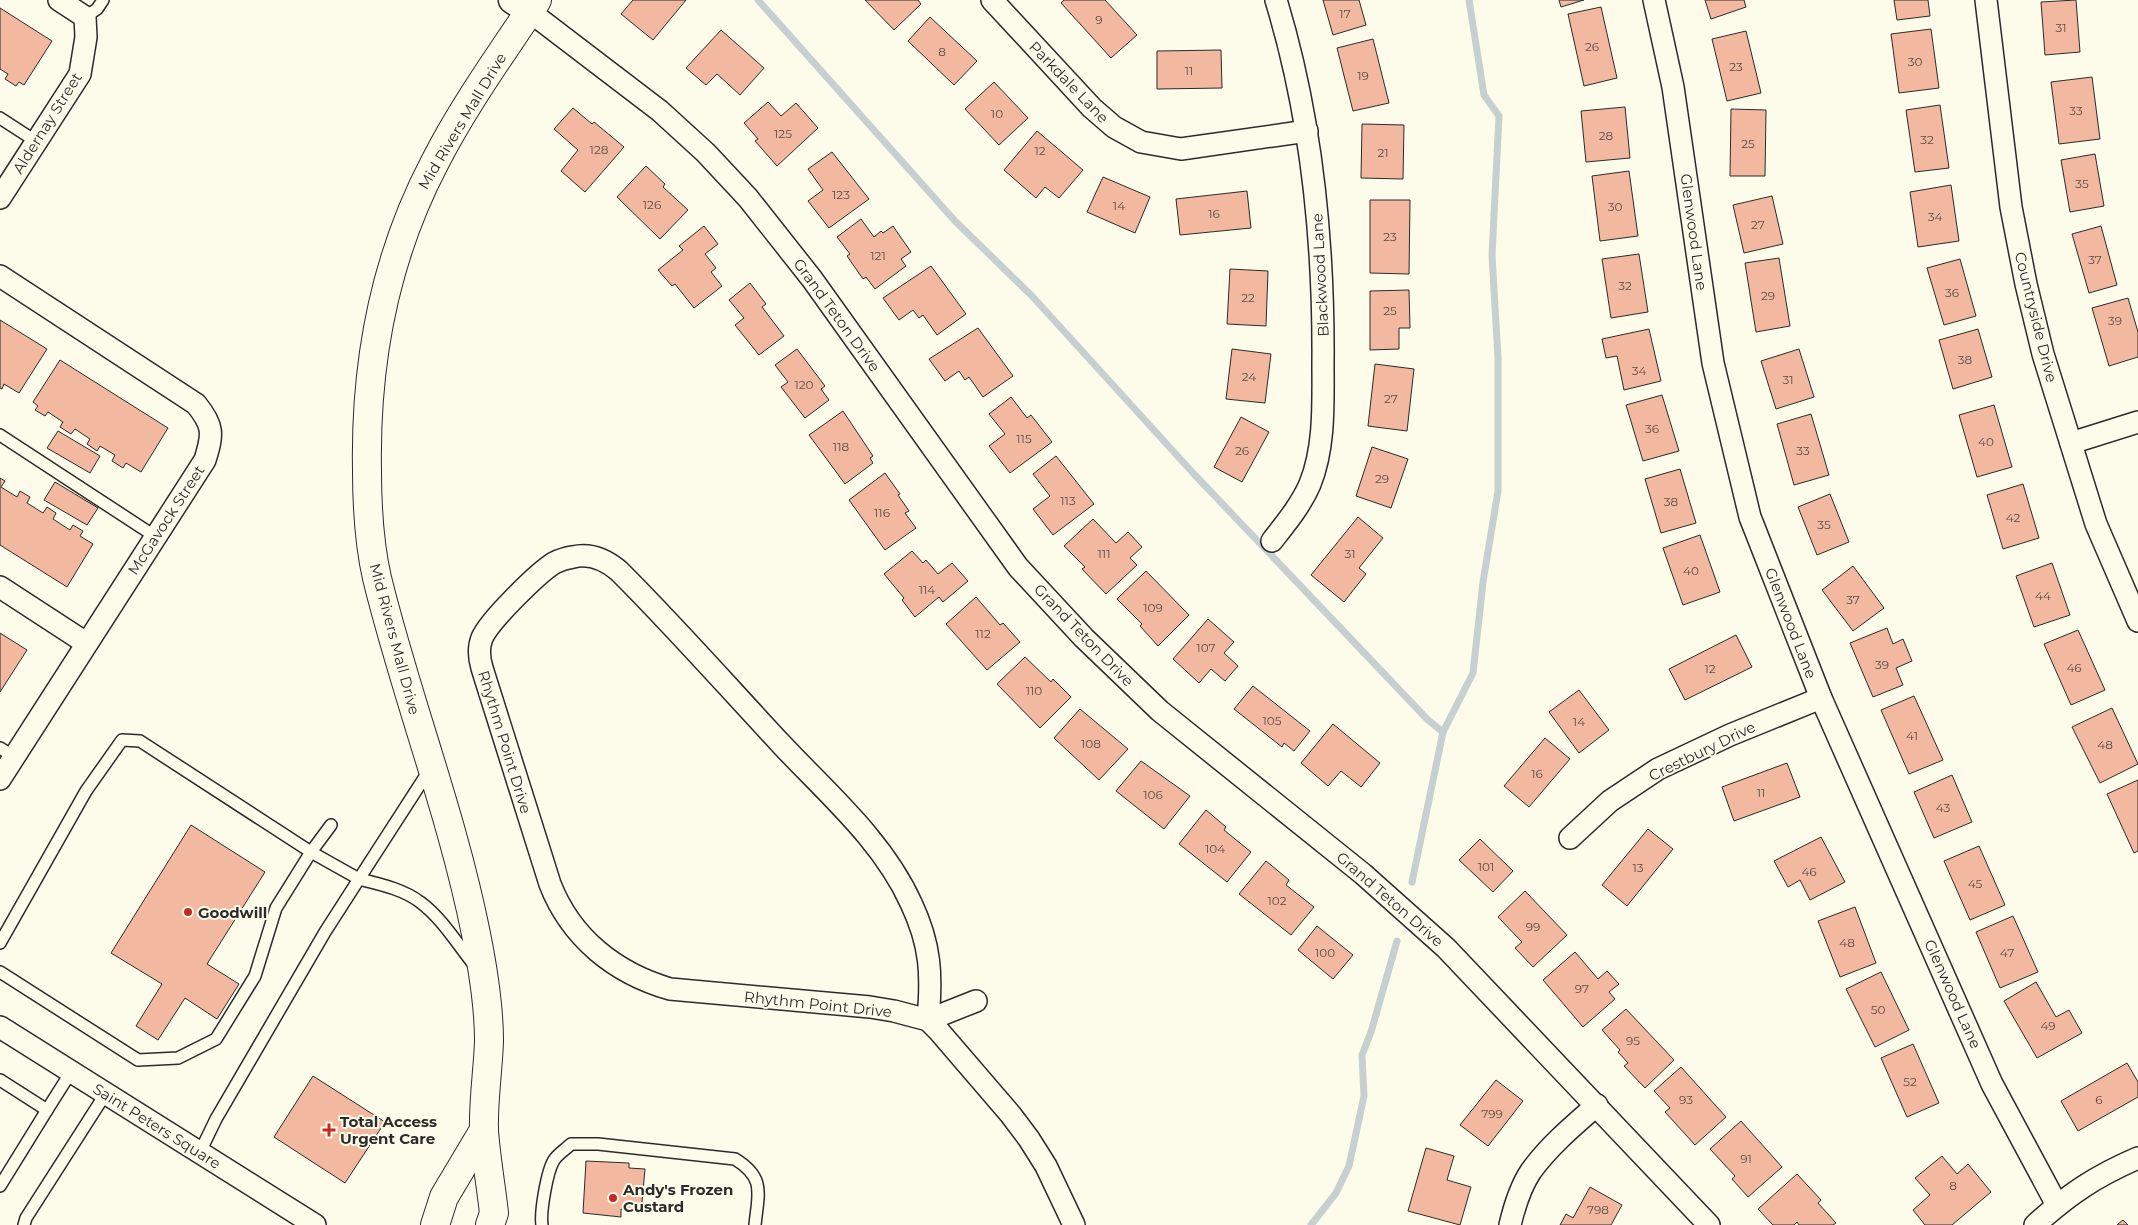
<svg xmlns="http://www.w3.org/2000/svg" width="2138" height="1225" font-family="Montserrat,sans-serif">
	<style>
		.lines { fill: none; stroke-linecap: round; stroke-linejoin: round }
		.stream { stroke: #c7d0d0; stroke-width: 7 }
		.building { fill: #f2b8a0; stroke: #2b2b2b }
		.service-casing { stroke: #2b2b2b; stroke-width: 14 }
		.minor-casing { stroke: #2b2b2b; stroke-width: 24 }
		.tertiary-casing { stroke: #2b2b2b; stroke-width: 29 }
		.primary-casing { stroke: #2b2b2b; stroke-width: 30 }
		.service { stroke: #fdfbea; stroke-width: 11 }
		.minor { stroke: #fdfbea; stroke-width: 21 }
		.tertiary { stroke: #fdfbea; stroke-width: 26 }
		.primary { stroke: #fdfbea; stroke-width: 28 }
		.poi-dot { fill: #c62828; stroke: #fdfbea; stroke-width: 2 }
		.labels { text-anchor: middle; dominant-baseline: central; stroke-width: 4; stroke-linejoin: round; paint-order: stroke }
		.number-label { font-size: 12px; fill: #5d4e48 }
		.street-label { font-size: 15px; fill: #2b2b2b; stroke: #fdfbea }
		.poi-label { font-size: 15px; font-weight: bold; fill: #2b2b2b; stroke: #fdfbea; text-anchor: start }
	</style>
	<rect width="100%" height="100%" fill="#fdfbea"/>
	<g class="lines">
		<g class="stream">
			<polyline points="758,0 955,221 1032,296 1193,473 1428,720 1443,732"/>
			<polyline points="1412,882 1443,732 1473,673 1483,582 1498,491 1498,358 1492,255 1499,116 1484,95 1469,0"/>
			<polyline points="1311,1225 1336,1193 1349,1166 1364,1096 1362,1055 1371,1032 1397,941"/>
		</g>
	</g>
	<g class="building">
		<polygon points="633,0 686,0 653,40 621,14"/>
		<polygon points="865,0 918,0 921,4 894,30"/>
		<polygon points="1064,0 1105,0 1137,35 1111,58 1061,3"/>
		<polygon points="1323,0 1359,0 1366,25 1333,35"/>
		<polygon points="1559,0 1584,0 1561,7"/>
		<polygon points="1705,0 1744,0 1746,7 1711,19"/>
		<polygon points="1894,0 1928,0 1930,16 1897,20"/>
		<polygon points="2076,0 2080,52 2045,55 2041,2"/>
		<polygon points="1601,7 1617,78 1584,86 1568,14"/>
		<polygon points="0,8 52,41 24,85 19,82 16,86 5,79 8,74 0,69"/>
		<polygon points="930,17 977,61 954,85 908,41"/>
		<polygon points="1931,29 1939,88 1899,93 1891,34"/>
		<polygon points="721,30 764,68 740,95 717,74 706,85 686,68"/>
		<polygon points="1746,31 1761,93 1727,101 1712,39"/>
		<polygon points="1373,39 1389,103 1353,111 1337,48"/>
		<polygon points="1221,50 1222,88 1157,89 1157,51"/>
		<polygon points="2092,77 2100,139 2059,144 2051,82"/>
		<polygon points="994,82 1028,118 999,145 965,109"/>
		<polygon points="768,102 781,116 796,103 818,128 777,166 755,141 758,139 744,123"/>
		<polygon points="1940,105 1949,168 1915,172 1906,110"/>
		<polygon points="1625,107 1630,158 1586,162 1581,111"/>
		<polygon points="573,108 592,124 594,122 624,147 585,192 561,171 578,150 554,129"/>
		<polygon points="1731,109 1766,110 1765,176 1730,176"/>
		<polygon points="1362,124 1404,125 1403,179 1361,178"/>
		<polygon points="1037,131 1083,170 1059,198 1045,187 1036,198 1004,170"/>
		<polygon points="832,152 869,199 829,228 808,201 823,190 808,169"/>
		<polygon points="2095,154 2104,206 2070,212 2061,160"/>
		<polygon points="646,166 665,184 663,187 688,210 660,239 617,197"/>
		<polygon points="1629,171 1638,236 1600,241 1592,176"/>
		<polygon points="1103,177 1150,197 1135,233 1087,212"/>
		<polygon points="1951,185 1959,241 1918,247 1910,192"/>
		<polygon points="1247,191 1251,228 1180,235 1176,199"/>
		<polygon points="1772,196 1783,244 1744,253 1733,205"/>
		<polygon points="1370,200 1410,200 1409,274 1370,273"/>
		<polygon points="861,219 874,237 881,231 883,233 893,226 911,252 901,259 906,266 875,289 866,277 863,279 847,256 850,254 837,237"/>
		<polygon points="704,226 718,244 705,254 716,268 711,272 722,286 694,308 675,284 672,286 658,270 683,250 679,246"/>
		<polygon points="2101,226 2117,285 2089,293 2072,234"/>
		<polygon points="1639,254 1648,312 1611,318 1602,259"/>
		<polygon points="1779,258 1790,326 1756,332 1745,263"/>
		<polygon points="1960,259 1976,316 1944,325 1927,268"/>
		<polygon points="931,266 966,314 937,335 923,315 919,318 913,310 899,320 883,298"/>
		<polygon points="1230,269 1268,271 1266,326 1227,324"/>
		<polygon points="750,283 766,304 762,307 784,336 759,355 735,325 744,318 729,300"/>
		<polygon points="1409,290 1410,328 1399,328 1399,349 1370,350 1370,291"/>
		<polygon points="2128,298 2138,332 2138,357 2109,366 2092,308"/>
		<polygon points="0,320 47,349 19,393 4,384 2,389 0,388"/>
		<polygon points="978,328 1013,376 983,397 969,377 965,380 959,371 945,381 929,359"/>
		<polygon points="1649,329 1661,381 1624,390 1617,356 1606,358 1602,339"/>
		<polygon points="1978,329 1992,377 1953,389 1939,340"/>
		<polygon points="797,349 825,386 821,389 829,400 805,418 781,387 788,382 775,365"/>
		<polygon points="1232,349 1271,354 1265,403 1226,399"/>
		<polygon points="1799,349 1814,397 1776,409 1761,361"/>
		<polygon points="60,360 168,428 141,472 126,463 123,468 112,461 115,455 100,446 97,451 87,444 90,439 75,429 71,434 60,427 63,422 48,412 45,416 35,410 38,406 33,402"/>
		<polygon points="1375,364 1414,369 1407,431 1368,426"/>
		<polygon points="1662,395 1679,451 1643,461 1626,405"/>
		<polygon points="1011,397 1027,418 1031,415 1052,442 1010,473 989,446 1005,434 989,414"/>
		<polygon points="1994,405 2012,467 1977,477 1959,415"/>
		<polygon points="843,411 873,456 870,458 873,463 845,484 809,435"/>
		<polygon points="1811,414 1829,475 1794,485 1777,424"/>
		<polygon points="1241,417 1269,432 1242,482 1214,467"/>
		<polygon points="58,431 100,456 90,473 47,448"/>
		<polygon points="1372,447 1408,459 1391,508 1356,496"/>
		<polygon points="1056,456 1094,504 1053,535 1033,509 1050,496 1033,474"/>
		<polygon points="1680,469 1696,523 1661,533 1645,479"/>
		<polygon points="885,473 900,494 898,495 909,511 905,513 916,528 885,550 849,500"/>
		<polygon points="0,478 5,481 1,487 17,497 20,491 30,497 27,503 43,513 47,507 56,513 53,519 70,530 73,525 83,531 80,536 93,544 67,587 0,545"/>
		<polygon points="55,482 98,508 87,525 44,500"/>
		<polygon points="2023,484 2039,538 2003,549 1987,495"/>
		<polygon points="1830,494 1849,542 1817,555 1798,507"/>
		<polygon points="1358,517 1383,538 1359,568 1366,574 1344,602 1311,575"/>
		<polygon points="1093,519 1116,543 1128,532 1142,547 1130,558 1137,565 1106,594 1082,569 1085,567 1064,546"/>
		<polygon points="1700,535 1720,592 1683,605 1663,548"/>
		<polygon points="912,551 923,563 926,560 938,574 952,563 968,581 943,602 939,597 915,617 902,600 904,598 884,574"/>
		<polygon points="2052,563 2070,615 2034,627 2016,576"/>
		<polygon points="1853,566 1884,608 1853,631 1822,590"/>
		<polygon points="1146,571 1189,615 1158,646 1140,626 1142,624 1117,599"/>
		<polygon points="976,597 1000,625 1003,623 1020,642 987,670 946,624"/>
		<polygon points="1208,619 1234,642 1224,653 1238,666 1225,681 1211,669 1199,683 1173,659"/>
		<polygon points="1887,628 1893,644 1903,639 1912,661 1896,668 1903,685 1873,697 1850,643"/>
		<polygon points="2078,630 2105,690 2071,705 2044,644"/>
		<polygon points="0,633 27,650 0,692"/>
		<polygon points="1736,635 1752,667 1685,700 1669,669"/>
		<polygon points="1025,657 1051,682 1053,679 1071,697 1040,728 997,684"/>
		<polygon points="1253,686 1310,731 1294,751 1284,743 1282,747 1234,709"/>
		<polygon points="1579,690 1609,730 1579,753 1549,712"/>
		<polygon points="1914,696 1943,760 1909,774 1881,710"/>
		<polygon points="2112,708 2138,764 2100,783 2072,727"/>
		<polygon points="1080,709 1128,749 1099,780 1054,738"/>
		<polygon points="1333,724 1380,763 1361,787 1341,771 1328,786 1301,763"/>
		<polygon points="1545,738 1570,759 1529,807 1504,786"/>
		<polygon points="1141,761 1190,796 1164,829 1116,791"/>
		<polygon points="1787,763 1800,797 1734,821 1722,787"/>
		<polygon points="1952,775 1972,822 1934,838 1914,792"/>
		<polygon points="2138,780 2138,851 2134,853 2107,794"/>
		<polygon points="1206,810 1226,827 1224,830 1251,852 1227,882 1179,844"/>
		<polygon points="191,825 265,872 207,964 239,984 217,1019 185,998 158,1040 136,1026 162,984 111,953"/>
		<polygon points="1648,829 1673,849 1627,906 1602,885"/>
		<polygon points="1821,837 1845,882 1810,900 1800,880 1788,887 1774,861"/>
		<polygon points="1480,839 1513,871 1493,892 1459,860"/>
		<polygon points="1979,846 2005,905 1970,920 1944,861"/>
		<polygon points="1266,861 1289,880 1286,885 1314,907 1291,935 1239,894"/>
		<polygon points="1525,891 1567,935 1533,967 1515,948 1522,942 1498,917"/>
		<polygon points="1855,907 1876,963 1840,977 1818,921"/>
		<polygon points="2013,916 2038,972 2000,988 1976,932"/>
		<polygon points="1317,926 1353,955 1333,979 1298,950"/>
		<polygon points="1575,952 1598,979 1607,971 1619,984 1609,992 1615,999 1583,1027 1543,980"/>
		<polygon points="1881,972 1909,1030 1875,1047 1846,989"/>
		<polygon points="2036,982 2056,1017 2069,1010 2082,1033 2037,1058 2004,1001"/>
		<polygon points="1626,1009 1674,1060 1645,1088 1624,1066 1628,1063 1618,1052 1620,1050 1602,1030"/>
		<polygon points="1913,1044 1939,1103 1907,1117 1881,1058"/>
		<polygon points="2127,1063 2138,1082 2138,1097 2078,1131 2061,1101"/>
		<polygon points="1681,1067 1726,1117 1695,1145 1665,1112 1670,1108 1654,1091"/>
		<polygon points="313,1076 385,1122 345,1183 274,1137"/>
		<polygon points="1496,1080 1523,1101 1488,1146 1460,1125"/>
		<polygon points="1741,1121 1782,1167 1748,1197 1732,1179 1735,1176 1710,1149"/>
		<polygon points="1426,1148 1454,1156 1447,1180 1471,1187 1460,1225 1408,1211"/>
		<polygon points="1942,1156 1957,1174 1968,1164 1991,1192 1952,1225 1925,1225 1913,1210 1930,1195 1915,1178"/>
		<polygon points="586,1161 629,1163 629,1168 645,1169 641,1213 621,1209 621,1217 583,1213"/>
		<polygon points="1797,1174 1821,1200 1818,1203 1836,1223 1833,1225 1799,1225 1797,1222 1794,1225 1773,1225 1758,1209"/>
		<polygon points="1590,1187 1622,1205 1611,1225 1560,1225 1566,1214 1573,1218"/>
		<polygon points="2123,1220 2128,1225 2117,1225"/>
	</g>
	<g class="lines">
		<g class="service-casing">
			<g id="service">
				<polyline points="85,17 97,9 103,0"/>
				<polyline points="0,118 37,142"/>
				<polyline points="0,435 156,537"/>
				<polyline points="0,748 14,757"/>
				<path d="M430,769L359,879C379,884 403,889 420,902C442,918 458,945 475,966"/>
				<polyline points="0,943 86,791 122,740 140,741 311,852 359,879 325,932 216,1119 200,1152"/>
				<polyline points="0,972 138,1060 178,1058 216,1039 255,976 276,908 311,852 331,825"/>
				<polyline points="0,1080 47,1110 71,1072"/>
				<polyline points="0,1186 47,1110"/>
				<polyline points="24,1225 26,1218 106,1093"/>
				<path d="M542,1225C540,1212 547,1171 554,1160C558,1154 566,1149 571,1144H598L735,1159C766,1178 758,1194 755,1225"/>
			</g>
		</g>
		<g class="minor-casing">
			<g id="minor">
				<polyline points="992,0 1092,108 1114,127 1141,142 1181,149 1307,131"/>
				<polyline points="1654,0 1673,87 1713,363 1750,517 1821,698 1992,1084 2057,1205"/>
				<polyline points="1986,0 2011,207 2026,284 2043,354 2096,524 2138,621"/>
				<polyline points="529,11 660,111 706,153 748,198 812,279 1018,567 1084,638 1160,711 1363,874 1446,948 1709,1225"/>
				<polyline points="0,198 80,74 86,37 85,17 59,0"/>
				<path d="M0,276L196,404C214,426 213,434 205,460L0,779"/>
				<polyline points="2071,443 2138,422"/>
				<path d="M1272,541C1286,523 1301,505 1310,484C1325,447 1323,403 1323,364C1324,241 1312,118 1276,0"/>
				<polyline points="0,587 86,643"/>
				<polyline points="1570,838 1610,801 1658,769 1730,735 1821,698"/>
				<path d="M928,1020C932,975 931,945 911,903C883,841 828,794 782,745C728,687 675,627 619,571C606,560 590,553 573,557C566,558 560,560 554,563C538,573 489,621 482,638C478,648 479,658 482,668L550,884C571,938 615,973 670,989L870,1007L894,1011L928,1020L938,1030L1011,1115L1029,1139L1046,1166L1074,1225"/>
				<polyline points="928,1020 976,1001"/>
				<polyline points="0,1027 315,1225"/>
				<path d="M1510,1225C1514,1208 1521,1186 1531,1171C1549,1146 1574,1125 1597,1105"/>
				<path d="M2035,1225C2069,1194 2096,1176 2138,1158"/>
			</g>
		</g>
		<g class="tertiary-casing">
			<polyline id="tertiary" points="512,0 529,11"/>
		</g>
		<g class="primary-casing">
			<g id="primary">
				<polyline points="435,1225 444,1197 484,1130"/>
				<path d="M490,1225L494,1213C491,1186 486,1158 484,1131C483,1101 488,1071 489,1041C489,1006 483,969 476,934C452,813 406,697 377,578C369,543 367,506 367,470C365,363 385,257 435,162C464,105 502,53 537,0"/>
			</g>
		</g>
		<use href="#service" class="service"/>
		<use href="#minor" class="minor"/>
		<use href="#tertiary" class="tertiary"/>
		<use href="#primary" class="primary"/>
	</g>
	<g class="poi-dot">
		<circle cx="188" cy="912" r="5"/>
		<path d="M326.5 1122.5h5v5h5v5h-5v5h-5v-5h-5v-5h5z"/>
		<circle cx="613" cy="1198" r="5"/>
	</g>
	<g class="labels">
		<g class="number-label">
			<text x="1345" y="13">17</text>
			<text x="1099" y="19">9</text>
			<text x="2061" y="27">31</text>
			<text x="1592" y="46">26</text>
			<text x="942" y="51">8</text>
			<text x="1915" y="61">30</text>
			<text x="1736" y="66">23</text>
			<text x="1189" y="70">11</text>
			<text x="1363" y="75">19</text>
			<text x="2076" y="110">33</text>
			<text x="997" y="113">10</text>
			<text x="783" y="133">125</text>
			<text x="1606" y="135">28</text>
			<text x="1927" y="139">32</text>
			<text x="1748" y="143">25</text>
			<text x="599" y="149">128</text>
			<text x="1040" y="150">12</text>
			<text x="1383" y="152">21</text>
			<text x="2082" y="183">35</text>
			<text x="841" y="194">123</text>
			<text x="652" y="204">126</text>
			<text x="1119" y="205">14</text>
			<text x="1615" y="206">30</text>
			<text x="1214" y="213">16</text>
			<text x="1935" y="216">34</text>
			<text x="1758" y="224">27</text>
			<text x="1390" y="236">23</text>
			<text x="878" y="255">121</text>
			<text x="2095" y="259">37</text>
			<text x="1625" y="285">32</text>
			<text x="1952" y="292">36</text>
			<text x="1768" y="295">29</text>
			<text x="1248" y="297">22</text>
			<text x="1390" y="310">25</text>
			<text x="2115" y="320">39</text>
			<text x="1965" y="359">38</text>
			<text x="1639" y="370">34</text>
			<text x="1249" y="376">24</text>
			<text x="1788" y="379">31</text>
			<text x="804" y="384">120</text>
			<text x="1391" y="398">27</text>
			<text x="1652" y="428">36</text>
			<text x="1024" y="438">115</text>
			<text x="1986" y="441">40</text>
			<text x="841" y="446">118</text>
			<text x="1242" y="450">26</text>
			<text x="1803" y="450">33</text>
			<text x="1382" y="478">29</text>
			<text x="1068" y="500">113</text>
			<text x="1671" y="501">38</text>
			<text x="882" y="512">116</text>
			<text x="2013" y="517">42</text>
			<text x="1824" y="524">35</text>
			<text x="1104" y="553">111</text>
			<text x="1350" y="553">31</text>
			<text x="1691" y="570">40</text>
			<text x="927" y="589">114</text>
			<text x="2043" y="595">44</text>
			<text x="1853" y="599">37</text>
			<text x="1153" y="607">109</text>
			<text x="983" y="633">112</text>
			<text x="1206" y="647">107</text>
			<text x="1882" y="664">39</text>
			<text x="2074" y="667">46</text>
			<text x="1710" y="668">12</text>
			<text x="1034" y="690">110</text>
			<text x="1272" y="720">105</text>
			<text x="1579" y="721">14</text>
			<text x="1912" y="735">41</text>
			<text x="1091" y="743">108</text>
			<text x="2105" y="744">48</text>
			<text x="1537" y="773">16</text>
			<text x="1761" y="792">11</text>
			<text x="1153" y="794">106</text>
			<text x="1943" y="807">43</text>
			<text x="1215" y="848">104</text>
			<text x="1486" y="866">101</text>
			<text x="1638" y="867">13</text>
			<text x="1809" y="871">46</text>
			<text x="1975" y="883">45</text>
			<text x="1277" y="900">102</text>
			<text x="1533" y="926">99</text>
			<text x="1847" y="942">48</text>
			<text x="1325" y="952">100</text>
			<text x="2007" y="952">47</text>
			<text x="1582" y="988">97</text>
			<text x="1878" y="1009">50</text>
			<text x="2048" y="1025">49</text>
			<text x="1633" y="1040">95</text>
			<text x="1910" y="1081">52</text>
			<text x="1686" y="1099">93</text>
			<text x="2099" y="1099">6</text>
			<text x="1492" y="1113">799</text>
			<text x="1746" y="1158">91</text>
			<text x="1953" y="1185">8</text>
			<text x="1598" y="1209">798</text>
		</g>
		<g class="street-label">
			<text transform="translate(1069 82) rotate(46)">Parkdale Lane</text>
			<text transform="translate(462 121) rotate(-59)">Mid Rivers Mall Drive</text>
			<text transform="translate(47 123) rotate(-58)">Aldernay Street</text>
			<text transform="translate(1694 232) rotate(82)">Glenwood Lane</text>
			<text transform="translate(1320 275) rotate(-93)">Blackwood Lane</text>
			<text transform="translate(837 315) rotate(54)">Grand Teton Drive</text>
			<text transform="translate(2036 317) rotate(76)">Countryside Drive</text>
			<text transform="translate(166 520) rotate(-57)">McGavock Street</text>
			<text transform="translate(1791 623) rotate(69)">Glenwood Lane</text>
			<text transform="translate(1084 635) rotate(46)">Grand Teton Drive</text>
			<text transform="translate(395 639) rotate(75)">Mid Rivers Mall Drive</text>
			<text transform="translate(505 742) rotate(73)">Rhythm Point Drive</text>
			<text transform="translate(1702 751) rotate(-26)">Crestbury Drive</text>
			<text transform="translate(1390 899) rotate(41)">Grand Teton Drive</text>
			<text transform="translate(1953 994) rotate(66)">Glenwood Lane</text>
			<text transform="translate(818 1004) rotate(6)">Rhythm Point Drive</text>
			<text transform="translate(157 1126) rotate(32)">Saint Peters Square</text>
		</g>
		<g class="poi-label">
			<text x="198" y="912">Goodwill</text>
			<text x="340" y="1121">Total Access<tspan x="340" dy="17">Urgent Care</tspan></text>
			<text x="623" y="1189">Andy's Frozen<tspan x="623" dy="17">Custard</tspan></text>
		</g>
	</g>
</svg>
